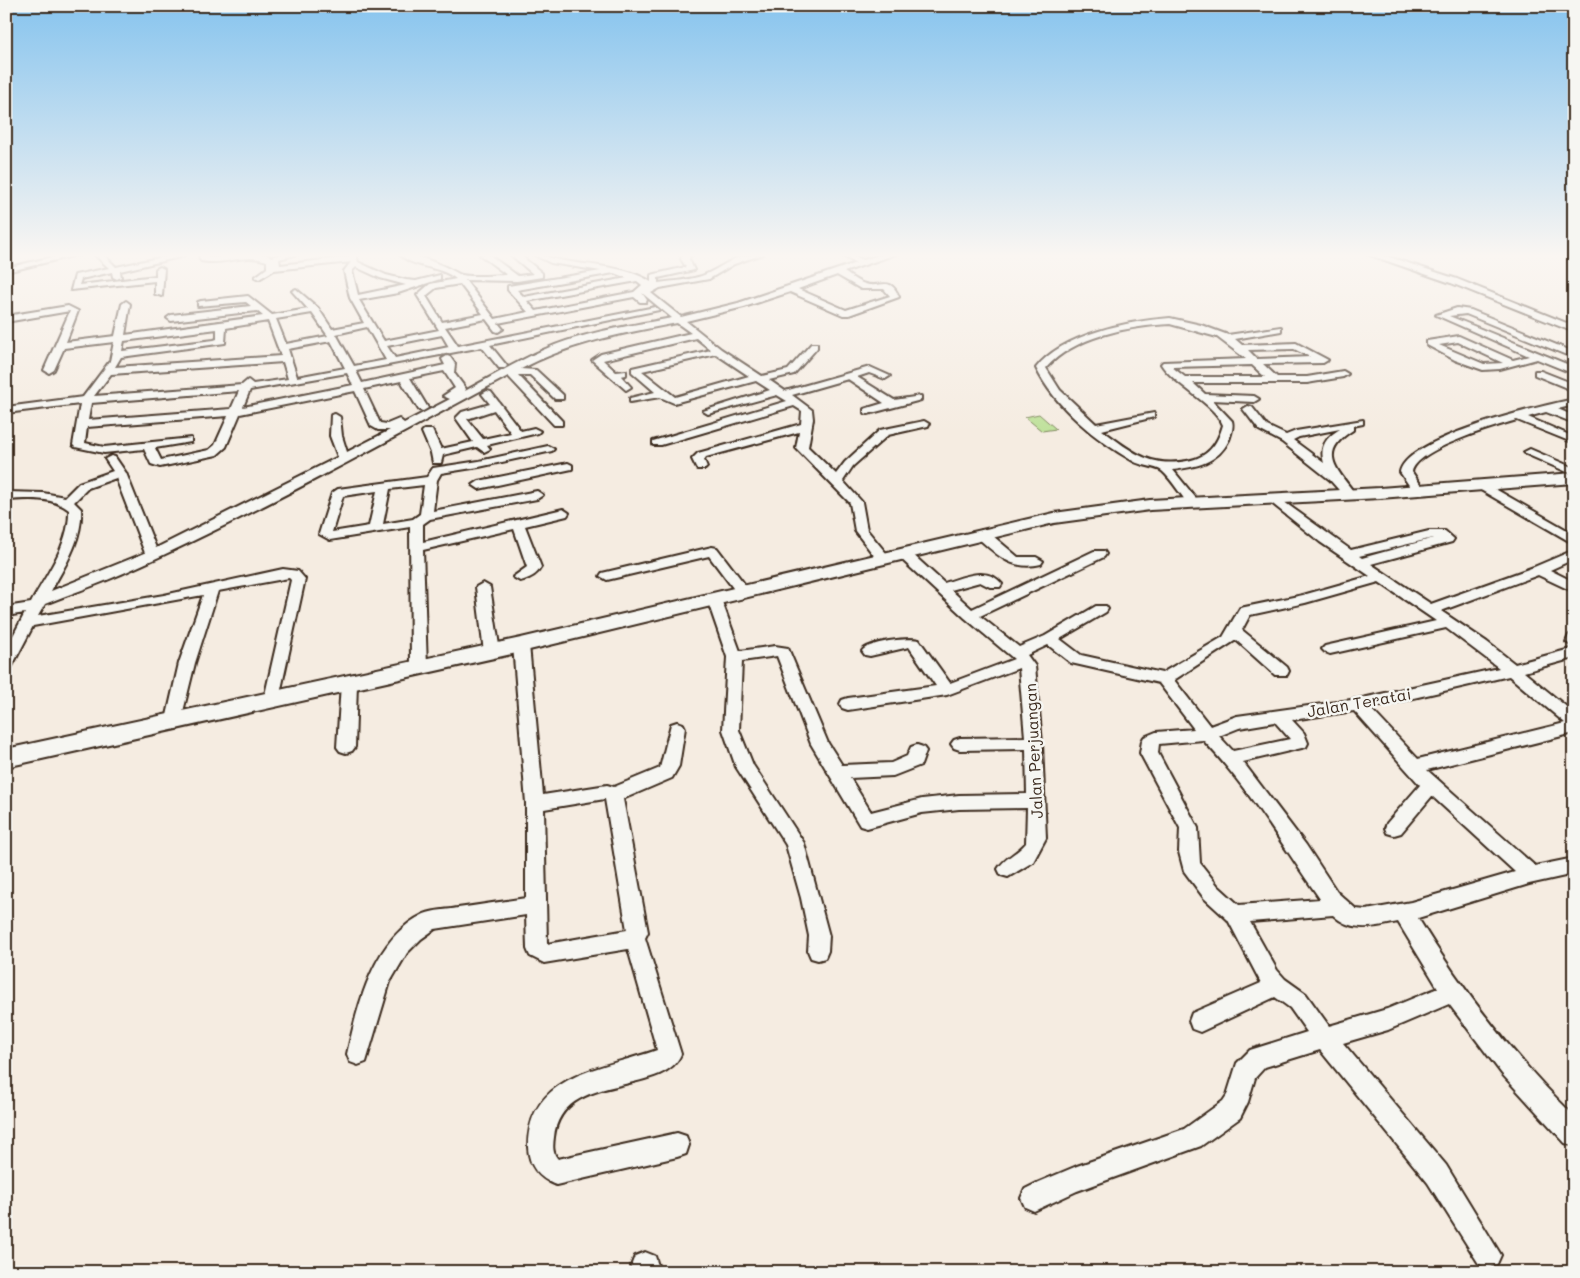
<svg xmlns="http://www.w3.org/2000/svg" width="1580" height="1278" font-family="Mali,sans-serif">
	<style>
		.green { fill: #bfe19b; stroke: #7d865c }
		.lines { fill: none; stroke-linecap: round; stroke-linejoin: round }
		.street-casing { stroke: #3b2a1e; stroke-width: 4 }
		.secondary-casing { stroke: #3b2a1e; stroke-width: 4 }
		.street { fill: #f6f6f2; fill-rule: evenodd }
		.secondary { fill: #f6f6f2; fill-rule: evenodd }
		.labels { text-anchor: middle; dominant-baseline: central; stroke-width: 5; stroke-linejoin: round; paint-order: stroke }
		.street-label { font-size: 16px; fill: #3b2a1e; stroke: #f6f6f2 }
	</style>
	<rect width="100%" height="100%" fill="#f5ece1"/>
	<filter id="ink" filterUnits="userSpaceOnUse"><feTurbulence type="fractalNoise" baseFrequency=".02" numOctaves="2"/><feDisplacementMap in="SourceGraphic" scale="10" xChannelSelector="R" yChannelSelector="G"/><feConvolveMatrix kernelMatrix="1 2 1 2 8 2 1 2 1" color-interpolation-filters="sRGB"/></filter>
	<g filter="url(#ink)">
		<polygon class="green" points="1039,414 1056,429 1042,431 1025,417"/>
		<g class="lines">
			<g class="street-casing">
				<g id="street">
					<polygon points="65,254 81,254 6,272 6,268"/>
					<polygon points="94,254 103,254 116,267 177,254 184,256 120,271 121,277 117,279 113,277 112,272 81,279 79,285 156,276 156,269 160,267 164,269 162,296 155,294 155,281 71,290 75,275 109,268"/>
					<path d="M198,254H206L211,258L236,254H264L272,257L282,254H298L279,259L280,265L349,257L348,254H356L358,262L386,275L406,280L416,281L440,275V279L398,293L359,300L384,341L439,330L417,295L430,284L456,279C439,265 415,269 399,254C418,254 443,265 459,274C467,278 496,275 507,275L480,255L488,254L518,276L533,274L510,254H519L542,273V277L517,281L465,280L495,319L528,312L508,290V286L601,271L551,263L532,254C541,254 546,257 555,259C584,266 627,265 651,282V275L686,267L681,259L683,254H691L689,259L694,270L658,278V283C673,281 691,280 704,275C729,264 733,254 763,254L734,264L709,279L660,288L651,293L681,317L738,303L856,263L839,254H850L863,260L883,254H896L844,272C850,276 858,282 865,284C881,289 890,275 899,297L849,315H843L790,292L744,307L686,321L721,349L762,376L788,370L811,344H817V348L794,374L769,380L785,391L870,367L890,376L885,379L869,373L857,377L894,400L921,396V400L868,414L864,413V409L884,403L848,379L792,395L812,410L813,419L808,447L836,474L845,462L880,430L924,421L929,424L928,426L888,435L853,466L843,481L862,502L867,530L891,559L889,562H879L855,531L850,503L796,448L799,432L706,457L704,460L707,467L705,469H697L692,459L698,453L801,424L802,411L794,406L661,445H653V441L787,401L777,395L708,414L703,411L770,390L756,381L674,403L660,397L630,402V398L655,392L632,372V368L711,350L696,338L603,360L616,372L626,371V375L621,376L631,387L626,390L592,360L601,354L691,333L677,323C621,334 572,342 521,369L536,370L563,395V399H555L530,375H518L562,421V425H554L508,376C383,443 256,514 126,572C100,584 72,593 45,604L38,616L164,595L283,569L298,571L305,579L278,703H266L264,699L291,580L289,578L218,591L195,663L180,724H168L166,720L179,663L203,595L33,626L11,668L6,669V649L25,613L6,616V607L31,603C46,575 70,544 69,510C52,496 27,499 6,500V492L43,493L65,497L79,483L113,471L105,459L111,456L115,457L126,473L156,548L338,457L330,436L331,415L335,414L340,417L342,436L347,452L390,430H378L371,426L355,391L240,414L226,447L217,455L160,467L151,464L144,449L104,453L75,447L73,445L80,404L6,413V407L83,397L110,361L114,342L64,348L54,370L49,373L44,370L70,311L6,322V316L68,306L78,311L66,342L115,336L122,304L126,301L130,304L125,335L263,316L257,311L171,321L167,318L171,315L251,306L246,302L198,306V302L201,301L248,296L272,315L308,309L292,291L296,289L318,308L332,329L364,323L350,298L344,271L351,262L274,270L259,279L255,277L267,268V261C244,252 225,266 201,261ZM356,267L380,278L406,285L358,295L352,271ZM614,273L627,278L524,297L517,290ZM837,275L861,289H884L890,296L846,310L798,289ZM637,281L642,285L634,292L536,311L527,301ZM460,284L483,314L442,322L426,296L436,288ZM642,293L672,318C629,326 583,332 543,350C516,362 491,377 465,391L466,389L454,373L455,364L450,357L447,356L442,359L445,365L362,383L356,371L482,347L499,368H505L507,366L490,345L659,310L655,307L458,346L445,327L486,319L495,331L498,332L503,329L498,323L634,297L640,302H646L647,300ZM312,313L328,336L286,344L276,319ZM268,321L281,356L115,367L121,357L225,343L226,328ZM367,327L386,360L354,366L336,334ZM217,329V339L214,340L122,351L124,341ZM442,335L449,347L395,358L387,346ZM331,341L345,368L297,377L288,349ZM716,354L749,376L675,397L642,371ZM283,362L288,379L253,384L248,380L242,385L94,396L111,374ZM444,371L455,388L443,396L450,399L404,423L399,419L387,424L380,423L364,389L401,381L419,410L423,411L428,408L410,378ZM347,373L353,385L243,407L250,390ZM239,391L231,409L88,420L91,403ZM228,416L215,445L209,450L161,460L155,448L191,442V438L104,447L85,443L87,427ZM116,478L145,553L51,591C65,566 83,539 81,509L74,502L88,488Z"/>
					<polygon points="1367,254 1380,254 1457,279 1574,326 1574,332 1451,283"/>
					<path d="M1457,308L1471,310L1574,352V358L1466,314L1449,316L1574,367V374L1537,359L1500,369L1483,370L1455,360L1427,345V341L1459,336L1513,360L1529,356L1436,315ZM1458,342L1503,363L1484,364L1439,345Z"/>
					<polygon points="1574,312 1574,320 1570,317"/>
					<path d="M1170,318L1201,325L1228,335L1281,327V331L1235,339L1242,345L1296,343L1328,360L1323,363L1263,364L1277,377H1307L1343,371L1348,374L1343,377L1307,383H1193L1205,394L1254,396L1259,399L1254,402L1212,400L1232,421C1234,427 1231,434 1229,440C1218,463 1196,467 1173,470L1199,502L1193,506L1189,505C1180,494 1172,480 1162,471C1155,466 1141,466 1133,461C1096,440 1055,407 1036,368C1062,334 1129,321 1170,318ZM1170,324L1217,337L1246,359L1163,362L1161,364C1173,384 1215,404 1223,425C1217,445 1208,457 1187,461C1149,468 1131,451 1102,430L1154,417V413L1096,424L1060,390L1046,368C1074,336 1130,326 1170,324ZM1294,349L1310,357L1257,359L1248,350ZM1252,365L1265,377H1185L1172,367Z"/>
					<polygon points="1535,371 1541,371 1574,384 1574,391 1535,375"/>
					<path d="M487,391L491,392L521,431L534,428L540,431L538,433L487,445L490,449L484,452L477,447L443,455L441,463H433L431,453L422,432L424,430H432L441,449L473,442L456,418L462,412L490,404L482,394ZM494,410L511,433L483,439L467,419Z"/>
					<path d="M1574,399V405L1558,409L1574,416V423L1546,412L1528,417L1574,437V443L1517,420C1496,426 1416,449 1412,472L1425,491L1423,494H1415L1400,472C1407,437 1541,406 1574,399Z"/>
					<path d="M1248,406L1252,407L1267,426L1286,435L1296,431L1363,420V424L1353,426V430C1316,453 1338,470 1356,495L1354,498H1346L1330,480L1282,442L1259,430L1243,409ZM1340,429C1326,437 1319,447 1324,463L1293,440L1299,437Z"/>
					<path d="M548,446L554,449L552,451L479,467L441,473L437,480L433,511L537,491L543,495L537,499L430,519L423,524V542L563,509L569,513L567,516L525,526L541,567C537,575 529,579 520,581L513,577L527,567L514,529L423,550L427,667L424,671H414L411,667L410,527L330,540L319,534L332,493L338,489L427,477L433,468L479,461ZM424,485L420,514L413,519L383,524L390,489ZM377,491L369,526L332,532L343,496Z"/>
					<polygon points="1530,449 1574,468 1574,475 1526,454 1524,452"/>
					<polygon points="568,463 572,465 572,469 479,489 473,485 479,481"/>
					<polygon points="1483,482 1574,534 1574,544 1479,489 1477,486 1479,483"/>
					<path d="M1273,494L1351,550L1429,531H1445L1454,539L1452,542L1371,564L1431,604L1534,567L1574,550V559L1550,570L1574,582V592L1538,575L1441,611L1487,642L1515,664L1574,648V658L1524,672L1574,713V733L1427,770L1535,866L1574,858V874L1529,884L1418,918C1462,990 1513,1056 1574,1116V1146L1565,1143L1502,1074L1449,1004L1388,1030L1343,1043L1446,1165L1501,1255L1497,1264L1488,1268L1479,1264L1428,1183L1320,1050L1265,1067L1255,1078L1248,1102L1240,1118L1201,1146L1077,1191L1034,1211L1025,1207L1021,1198L1025,1189L1039,1182L1077,1166L1184,1129L1223,1101L1227,1095L1237,1063L1250,1050L1307,1032L1290,1008L1275,997L1200,1032L1192,1029L1189,1021L1192,1013L1261,983L1228,920L1204,898L1184,871L1179,852L1180,828L1140,753L1142,741L1144,737L1156,732L1194,729L1159,683L1071,663L1048,645L1027,655L1035,666L1042,743L1046,838L1033,862L1008,877L1001,875L998,869C1004,858 1018,853 1026,843L1027,808L959,809L922,813L867,828L860,826L811,744L777,656L742,661L739,730L753,765L804,843L829,936L828,951L825,958L818,960L811,958L808,951L809,936L801,898L786,845L736,767L723,730L727,657L707,599L714,595L721,599L740,651L775,646L788,648L828,743L842,765L891,763L907,756L911,747L917,745L923,747L926,751L921,765L893,776L850,778L871,812L922,799L959,795L1027,794L1026,749L960,750L954,748L951,744L954,740L960,738L1025,737L1019,668L947,695L848,710L842,708L840,704L842,700L848,698L936,686L909,647L870,656L865,655L862,651C868,642 909,637 919,640L950,683L1014,659L965,618L899,557L897,554L899,551H909L944,583C962,578 987,565 1002,584L1000,587H990L980,582L951,590L972,609L1094,551H1104L1106,554L1104,557L980,616L1019,647L1045,636L1096,606H1106L1108,609L1106,612L1060,639L1081,655L1162,673L1223,637L1240,608L1303,595L1370,576L1320,542L1269,501L1267,498L1269,495ZM1434,538L1362,558L1359,556L1429,539ZM1379,582L1436,621L1325,646L1322,649L1325,652L1330,654L1446,628L1499,668L1358,699L1237,716L1210,726L1174,680L1236,640L1275,675H1287L1289,671L1287,667L1242,630L1250,615L1305,603ZM1509,676L1565,723L1418,759L1370,708ZM1354,711L1420,785L1387,823L1385,828L1387,833L1394,835L1401,833L1432,796L1515,872L1411,902L1366,910L1356,909L1337,892L1306,845L1243,762L1306,747L1308,743L1304,733L1292,720ZM1275,722L1290,739L1233,751L1219,736L1239,728ZM1203,740C1249,788 1282,845 1320,899L1239,905L1218,886L1200,863L1198,828L1158,753L1159,744ZM1333,915C1352,933 1375,927 1398,922L1438,988L1387,1009L1329,1026L1306,994L1285,979L1277,970L1250,922Z"/>
					<path d="M982,530L987,531L1018,557H1036L1043,561L1041,564C1012,571 997,555 977,537L976,534Z"/>
					<polygon points="712,547 717,548 749,590 751,593 749,596 739,596 709,556 607,580 600,576 602,573"/>
					<polygon points="483,583 490,587 500,652 492,657 484,652 476,587"/>
					<polygon points="1574,633 1574,647 1566,642 1569,635"/>
					<path d="M521,640L529,645L543,795L607,785L614,787L660,768L671,724L677,722L683,724L685,728L679,766L672,778L623,799L648,932L645,938L681,1054C664,1097 562,1070 554,1137C553,1145 552,1153 558,1159L677,1133L686,1136L689,1145L686,1154L677,1157L556,1185C539,1178 529,1167 528,1147C528,1073 604,1069 657,1050L628,949L544,963L530,956L527,949L526,915L435,929L421,939L407,953L390,982L366,1062L358,1065L350,1062L347,1054C358,1005 373,938 424,914C434,910 447,910 458,908C481,905 504,901 526,898V803L513,645ZM605,799L627,930L547,944L544,809Z"/>
					<polygon points="349,678 355,679 357,683 355,747 352,751 346,753 340,751 337,747 341,683 343,679"/>
					<polygon points="645,1252 655,1256 660,1272 632,1272 631,1266 635,1256"/>
				</g>
			</g>
			<g class="secondary-casing">
				<polygon id="secondary" points="1574,473 1574,483 1380,498 1150,510 1054,523 521,652 6,767 6,749 521,638 1054,513 1150,500 1380,488"/>
			</g>
			<use href="#street" class="street"/>
			<use href="#secondary" class="secondary"/>
		</g>
	</g>
	<linearGradient id="sky" x2="0" y2="1"><stop stop-color="#87c4ee"/><stop offset="0.59" stop-color="#faf6f2"/><stop offset="1" stop-color="#faf6f2" stop-opacity="0"/></linearGradient>
	<rect width="1580" height="433" fill="url(#sky)"/>
	<g class="labels">
		<g class="street-label">
			<text transform="translate(1359 702) rotate(-10)">Jalan Teratai</text>
			<text transform="translate(1033 751) rotate(-93)">Jalan Perjuangan</text>
		</g>
	</g>
	<rect width="1580" height="1278" fill="none" stroke="#f6f6f2" stroke-width="25"/>
	<rect x="12" y="12" width="1555" height="1253" fill="none" stroke="#3b2a1e" stroke-width="2" filter="url(#ink)"/>
</svg>
